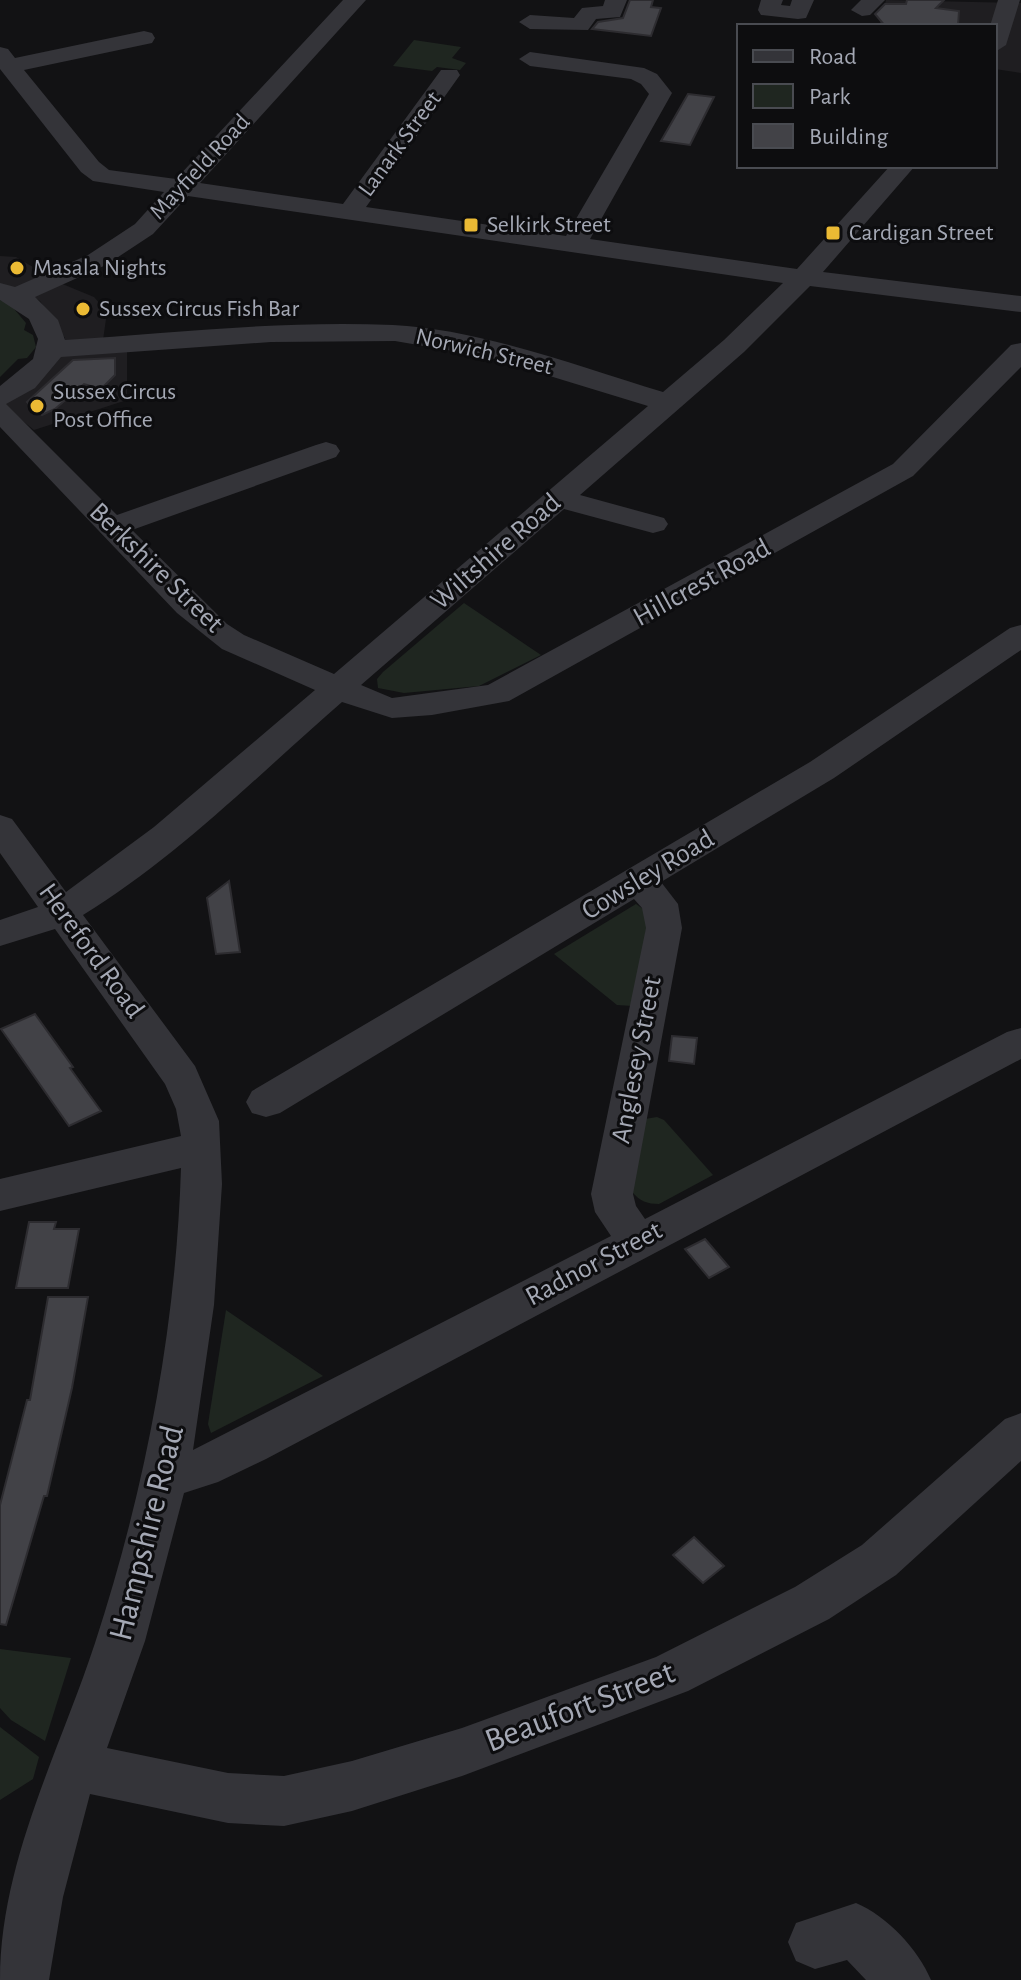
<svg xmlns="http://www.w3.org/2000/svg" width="1021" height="1980" font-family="'Alegreya Sans',sans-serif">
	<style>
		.built { fill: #1f1e21 }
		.green { fill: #1f2620 }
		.building { fill: #424247; stroke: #2d2c30; stroke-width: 2 }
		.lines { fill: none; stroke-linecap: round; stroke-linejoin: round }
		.minor { fill: #343439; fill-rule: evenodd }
		.poi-dot { fill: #ebba34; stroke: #0d0d0f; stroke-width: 3 }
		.labels { text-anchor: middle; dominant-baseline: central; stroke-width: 6; stroke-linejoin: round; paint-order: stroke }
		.far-street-label { font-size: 24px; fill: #a4a8b4; stroke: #0d0d0f }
		.far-poi-label { font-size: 24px; fill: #a4a8b4; stroke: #0d0d0f; text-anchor: start }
		.street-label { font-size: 28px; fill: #a4a8b4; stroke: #0d0d0f }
		.near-street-label { font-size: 34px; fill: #a4a8b4; stroke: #0d0d0f }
	</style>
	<rect width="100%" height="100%" fill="#121214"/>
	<g class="built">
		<polygon points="886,0 1021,3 1021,73 995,69 995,26 879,26"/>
		<polygon points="0,256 16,257 60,283 94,297 107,312 103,340 127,349 127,400 34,430 3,405 51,366 65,338 40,301 19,288 0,285"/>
	</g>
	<g class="green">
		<polygon points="414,40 461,47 452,58 466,63 460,70 437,67 432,71 393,66"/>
		<polygon points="0,300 9,303 26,323 24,330 33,335 36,347 27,358 18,359 0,377"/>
		<polygon points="464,603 541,655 479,686 404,693 378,688 377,679 383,672"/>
		<polygon points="636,904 649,913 633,1006 617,1005 554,954"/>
		<path d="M657,1117L664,1120L713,1175L659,1204C647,1204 640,1201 632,1192L645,1119Z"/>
		<polygon points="226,1310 323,1376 211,1433 208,1424"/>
		<polygon points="0,1649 71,1658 45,1741 11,1720 0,1708"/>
		<polygon points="0,1727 39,1757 33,1779 0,1800"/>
	</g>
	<g class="building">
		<polygon points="630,0 653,0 651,7 661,8 651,36 592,29 598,22 623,18"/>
		<polygon points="907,0 944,0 936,8 959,11 958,26 885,26 875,14 885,4 906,4"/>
		<polygon points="688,94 714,97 690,145 661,141"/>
		<polygon points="115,358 115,375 101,389 84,384 55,409 42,415 27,402 73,360"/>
		<polygon points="229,881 240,952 216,954 207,898"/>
		<polygon points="35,1014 73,1067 70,1068 101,1111 69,1126 1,1029"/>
		<polygon points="672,1036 697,1038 694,1064 669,1061"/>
		<polygon points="29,1222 56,1222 54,1229 79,1229 68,1288 16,1288"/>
		<polygon points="705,1239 729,1267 709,1278 685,1249"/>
		<polygon points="48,1297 88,1297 72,1388 47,1496 44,1496 6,1625 0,1624 0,1505 27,1400 30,1400"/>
		<polygon points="694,1537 724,1566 703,1583 673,1555"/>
	</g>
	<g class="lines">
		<g class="minor">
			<path d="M343,0H366L200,183L343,204L441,70H457L460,75L366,207L566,236L649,94L641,84L631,79L530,66L519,59L530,52L644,68L657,74L672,93L590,239L797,269L890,166H915L823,272L1021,296V312L810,286L744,352L580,495L664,518L668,524L664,530L653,533L564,509L361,685L392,698L488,685L893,464L1011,345L1021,343V367L913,476L509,701L432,715L392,718L342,702C259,774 178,857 83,915L195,1066L219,1121L222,1184L214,1305L193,1450L611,1236L595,1212L591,1194L646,928L642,908L634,899L280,1113L266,1117L252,1113L246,1102L252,1091L810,762L1010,628L1021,625V650L834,778L661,882L678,904L682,928L633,1194L636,1206L645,1219L1007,1032L1021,1028V1059L266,1459L218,1482L184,1493L145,1641L107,1748L228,1773L284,1776L352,1761L462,1728L656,1657L795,1587L862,1545L1005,1419L1021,1413V1461L896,1575L829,1619L688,1691L462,1776L352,1811L284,1826L228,1823L90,1794L63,1897L49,1980H0C0,1862 59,1753 95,1643C145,1490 176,1329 181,1168L0,1211V1179L181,1136L176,1109L165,1084L55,929L0,946V920L38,907L0,853V815L12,819L66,892L154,827L315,690L222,649L177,613L0,427V386L33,359L38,339L29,319L0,300V283L15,287L88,255L135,224L164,192L93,181L81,172L0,69V47L8,49L15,58L144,31L152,33L155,38L152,43L24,70L99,162L109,170L176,179ZM188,196L783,283L724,340L663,392C580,367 480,329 393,325C284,320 174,333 65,340L58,320L35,297L106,265L153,234ZM395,341L488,357L648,406L334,674L244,635L227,624L132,530L336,457L340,451L336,445L326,442L316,445L117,515L6,404L35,388L61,357L271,342Z"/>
			<polygon points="605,0 627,0 620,17 596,19 588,30 530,29 519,22 530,15 574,18 582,8 603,6"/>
			<polygon points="761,0 783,0 781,5 790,6 792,0 814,0 806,18 798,19 761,15 758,10"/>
			<polygon points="861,0 885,0 870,15 862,16 851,10"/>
			<polygon points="998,0 1020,0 1006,45 995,52 995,26 990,26"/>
			<path d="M856,1903C887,1916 918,1949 931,1980H866L847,1960L815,1969L796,1961L788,1942L796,1923Z"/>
		</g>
	</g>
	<g class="poi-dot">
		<rect x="463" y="217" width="16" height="16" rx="4"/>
		<rect x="825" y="225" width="16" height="16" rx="4"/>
		<circle cx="17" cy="268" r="8"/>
		<circle cx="83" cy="309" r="8"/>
		<circle cx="37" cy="406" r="8"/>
	</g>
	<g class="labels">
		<g class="far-street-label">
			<text transform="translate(400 144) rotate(-54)">Lanark Street</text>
			<text transform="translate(200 167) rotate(-47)">Mayfield Road</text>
			<text transform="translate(484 352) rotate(13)">Norwich Street</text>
		</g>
		<g class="far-poi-label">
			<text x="487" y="225">Selkirk Street</text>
			<text x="849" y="233">Cardigan Street</text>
			<text x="33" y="268">Masala Nights</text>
			<text x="99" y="309">Sussex Circus Fish Bar</text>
			<text x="53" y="392">Sussex Circus<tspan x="53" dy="28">Post Office</tspan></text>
		</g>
		<g class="street-label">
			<text transform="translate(496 552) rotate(-41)">Wiltshire Road</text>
			<text transform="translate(156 568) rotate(44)">Berkshire Street</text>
			<text transform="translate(702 583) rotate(-29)">Hillcrest Road</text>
			<text transform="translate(648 875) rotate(-31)">Cowsley Road</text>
			<text transform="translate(91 951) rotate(54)">Hereford Road</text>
			<text transform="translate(637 1060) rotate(-79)">Anglesey Street</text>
			<text transform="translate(594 1264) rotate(-28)">Radnor Street</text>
		</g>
		<g class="near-street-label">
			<text transform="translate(147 1533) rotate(-76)">Hampshire Road</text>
			<text transform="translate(580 1707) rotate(-21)">Beaufort Street</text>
		</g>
	</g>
	<rect x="737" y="24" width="260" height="144" fill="#0d0d0f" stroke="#494b51" stroke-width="2"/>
	<rect x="753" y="50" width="40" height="12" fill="#343439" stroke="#494b51" stroke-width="2"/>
	<text x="809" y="64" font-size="24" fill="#a4a8b4">Road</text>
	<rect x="753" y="84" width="40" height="24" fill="#1f2620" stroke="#494b51" stroke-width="2"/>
	<text x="809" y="104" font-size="24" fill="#a4a8b4">Park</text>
	<rect x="753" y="124" width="40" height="24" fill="#424247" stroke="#494b51" stroke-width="2"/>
	<text x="809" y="144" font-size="24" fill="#a4a8b4">Building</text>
</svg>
